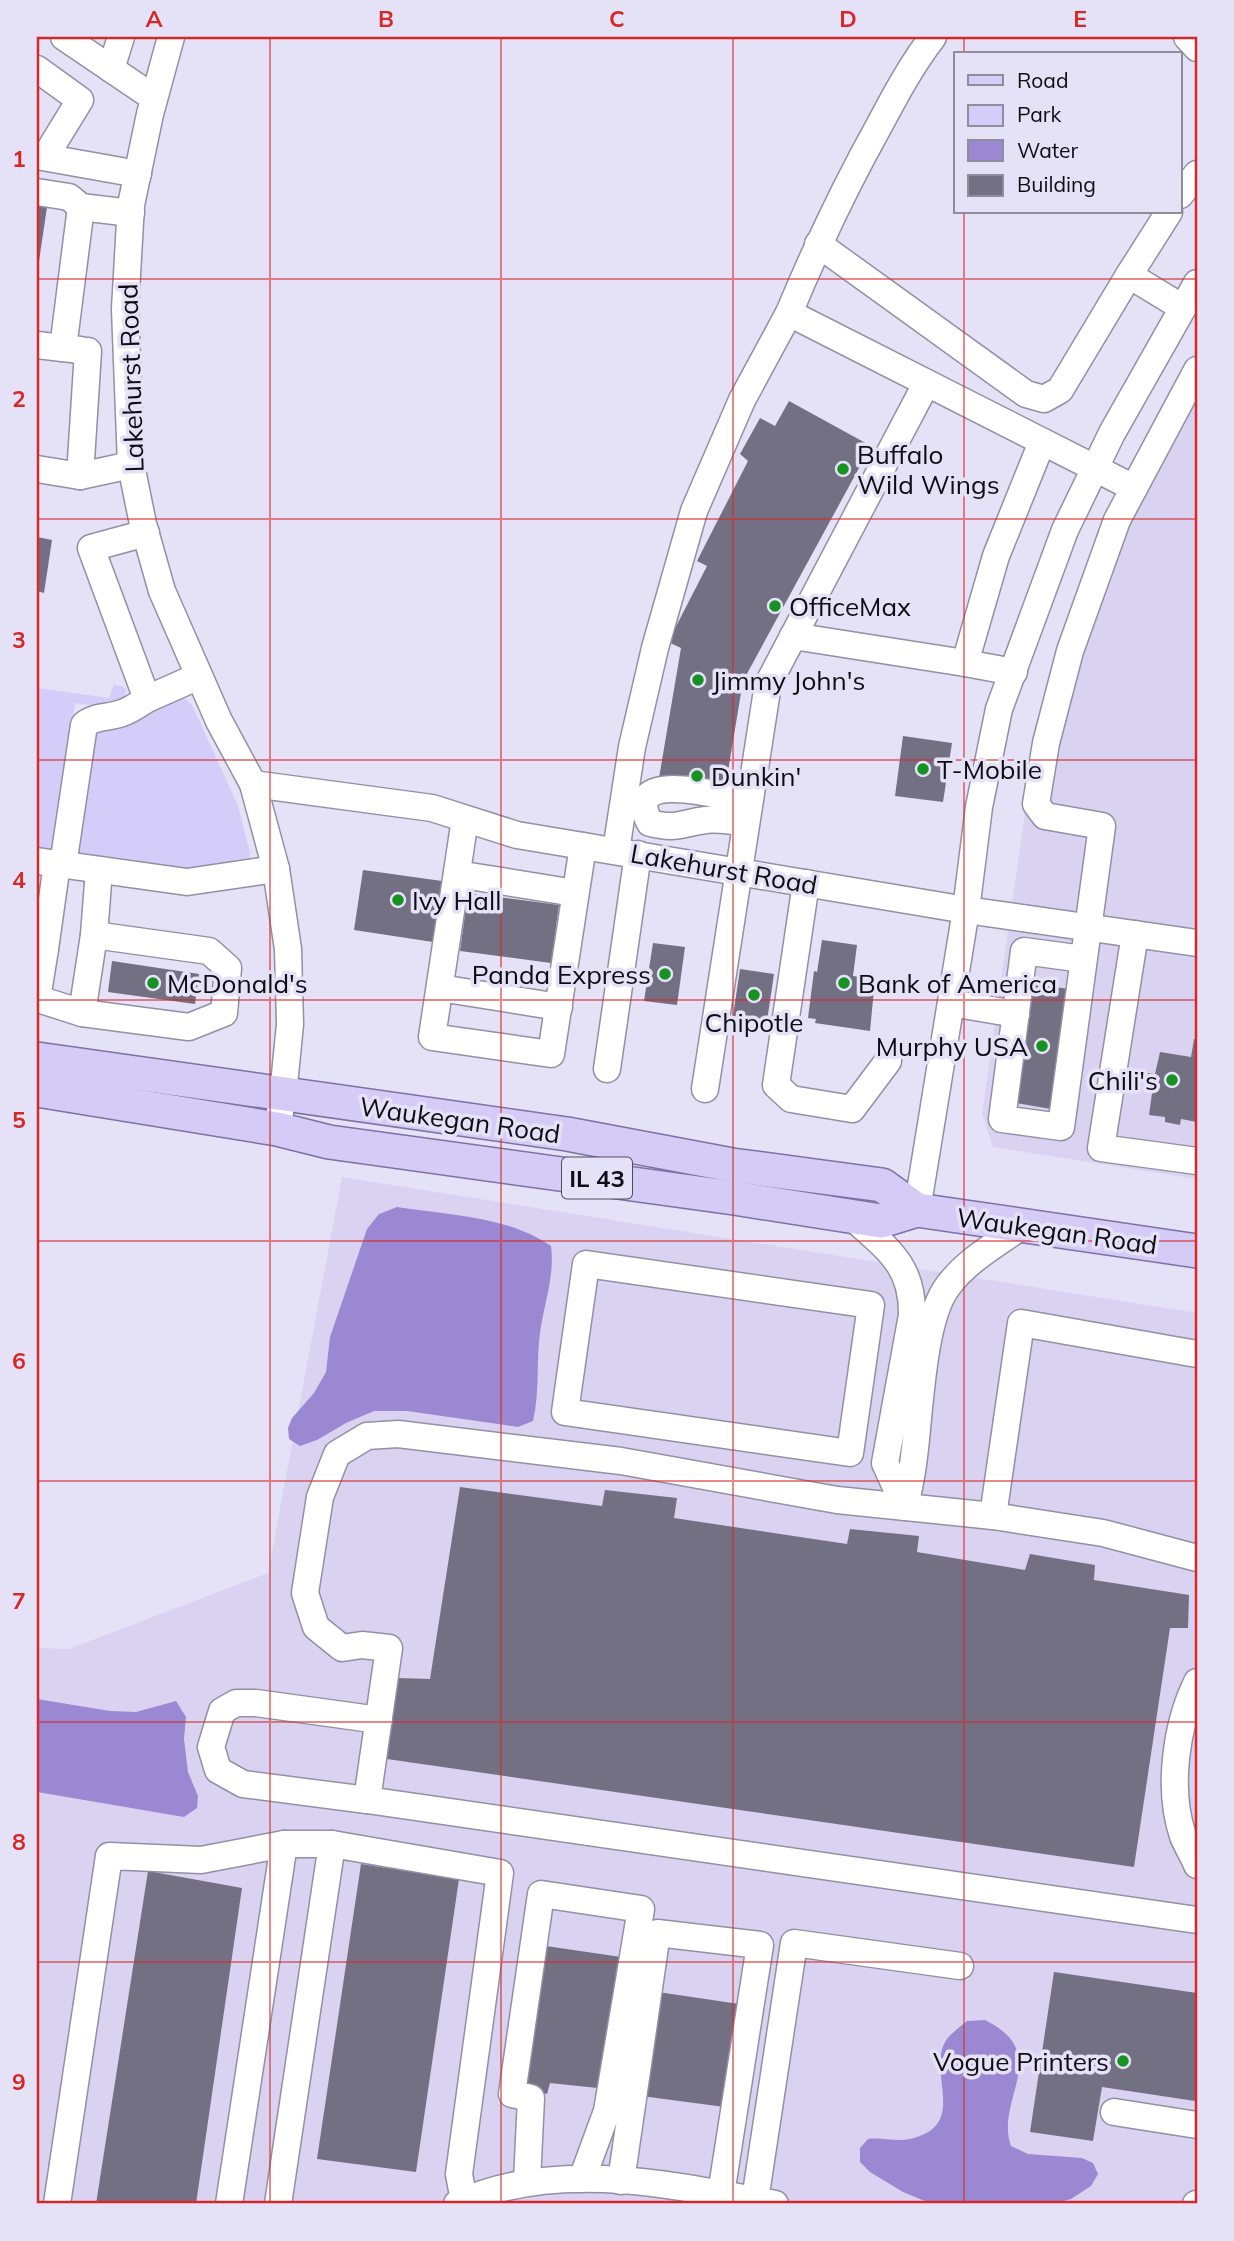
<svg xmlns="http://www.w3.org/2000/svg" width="1234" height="2241" font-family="Mulish,sans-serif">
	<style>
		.built { fill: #d9d3f1 }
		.green { fill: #d5cdf9 }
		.water { fill: #9a89d2 }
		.building { fill: #747084 }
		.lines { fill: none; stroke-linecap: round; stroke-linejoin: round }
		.minor-casing { stroke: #938fa4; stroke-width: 29 }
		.major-casing { stroke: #7c72a3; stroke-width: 36 }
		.minor { stroke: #fff; stroke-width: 26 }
		.major { stroke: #d4cbf6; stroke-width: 33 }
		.grid { fill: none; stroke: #d62828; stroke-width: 2; stroke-opacity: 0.55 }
		.poi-dot { fill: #159221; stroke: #e5e1f7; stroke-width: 2.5 }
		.labels { text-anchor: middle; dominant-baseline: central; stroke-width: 7; stroke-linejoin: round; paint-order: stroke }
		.shield { fill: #e5e1f7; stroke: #4e4d58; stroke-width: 2 }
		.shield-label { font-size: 24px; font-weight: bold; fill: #0e0d14 }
		.street-label { font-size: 26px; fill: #0e0d14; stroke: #e5e1f7 }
		.poi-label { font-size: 26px; fill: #0e0d14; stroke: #e5e1f7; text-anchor: start }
		.neatline { fill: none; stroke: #d62828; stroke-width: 2.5 }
		.grid-label { font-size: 23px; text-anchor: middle; font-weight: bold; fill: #d62828 }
	</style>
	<rect width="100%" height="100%" fill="#e5e1f7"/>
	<g class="built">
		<polygon points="1197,349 1197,1179 993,1147 982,1113 1036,735 1082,580 1178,376"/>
		<polygon points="342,1177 1197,1313 1197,2204 37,2204 37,1648 69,1649 268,1573"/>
	</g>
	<g class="green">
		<polygon points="114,684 126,688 125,696 108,708 75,703 55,847 51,852 37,851 37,688 109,698"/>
		<polygon points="180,697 186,699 193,707 238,806 250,853 249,860 187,873 80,858 75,848 93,733"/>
	</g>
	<g class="water">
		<path d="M397,1207C447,1215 509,1216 551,1246C555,1276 544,1303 540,1333C536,1362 540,1392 533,1421L518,1427L407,1411H374L346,1423L317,1440L300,1446L289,1439L288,1428L292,1418L314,1393L326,1372L330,1337L367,1229L379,1214Z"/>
		<polygon points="37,1699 110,1711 136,1712 176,1701 186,1717 184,1739 188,1772 198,1796 197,1808 184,1817 37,1792"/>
		<path d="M985,2020C1054,2054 994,2100 1011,2146L1028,2154L1082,2158L1093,2163L1098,2174L1091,2186L1071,2199L1052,2204H932L903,2192L870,2172L860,2162V2148L868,2139C881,2137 897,2142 910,2139C968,2126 929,2077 944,2044C948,2035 960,2027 967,2021Z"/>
	</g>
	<g class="building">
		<polygon points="37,205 47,207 38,268 37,268"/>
		<polygon points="789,401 871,446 743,681 725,789 659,778 681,648 668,642 707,566 697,561 748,461 740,454 760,418 775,426"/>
		<polygon points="37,537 52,540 44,593 37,591"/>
		<polygon points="903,736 952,743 943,802 895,796"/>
		<polygon points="363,870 442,881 433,942 354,930"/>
		<polygon points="468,893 559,905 551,963 460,951"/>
		<polygon points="822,940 857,945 853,976 875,979 870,1031 815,1023 816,1019 808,1018 814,971 817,972"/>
		<polygon points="653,943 685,947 677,1005 644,1001"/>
		<polygon points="112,961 199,974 195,1004 108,992"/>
		<polygon points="740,969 774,974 767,1021 733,1016"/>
		<polygon points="1034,984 1069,989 1051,1109 1016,1103"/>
		<polygon points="1194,1039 1197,1040 1197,1122 1181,1119 1180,1125 1165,1122 1165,1117 1149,1115 1153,1086 1146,1086 1148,1073 1155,1074 1160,1052 1191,1057"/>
		<polygon points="460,1487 602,1506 605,1490 677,1498 674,1518 847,1544 850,1529 919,1536 917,1552 1025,1570 1030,1554 1095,1565 1094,1580 1189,1595 1188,1628 1170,1628 1134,1867 387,1759 398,1678 430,1679"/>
		<polygon points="361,1864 459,1879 416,2172 317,2159"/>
		<polygon points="148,1871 242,1888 196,2204 96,2204"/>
		<polygon points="539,1945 628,1958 607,2089 550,2083 547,2094 518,2089"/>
		<polygon points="1054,1972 1197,1993 1195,2101 1102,2087 1093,2141 1030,2132"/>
		<polygon points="651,1991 746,2005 732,2108 634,2095"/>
	</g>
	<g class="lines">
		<g class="minor-casing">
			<g id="minor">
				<polyline points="64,37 154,98"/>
				<polyline points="171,37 150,114 131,205 125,309 131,465 143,524 162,591 219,721 253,784 276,869 288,949 290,1024 283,1095 277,1129"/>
				<polyline points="1187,37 1197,48"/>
				<polyline points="37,69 80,100 45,157"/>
				<polyline points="111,69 121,37"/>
				<polyline points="37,156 138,174"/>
				<polyline points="37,192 69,197 81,207 131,213"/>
				<polyline points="1180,195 1197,174"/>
				<polyline points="1169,212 1129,275 1183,308"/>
				<polyline points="818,244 1026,394 1044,399 1060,390 1129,275"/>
				<path d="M789,313C816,248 846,185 880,124C896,94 912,64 933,37"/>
				<polyline points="37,345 80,350"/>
				<polyline points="63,348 81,207"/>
				<polyline points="37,469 80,476 131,465"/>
				<polyline points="80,476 88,351"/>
				<polyline points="146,533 91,548 147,699 199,676"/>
				<polyline points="793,636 965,663 996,556 1042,442"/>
				<polyline points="965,663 1014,672"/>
				<polyline points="253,784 432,808 517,835 583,846 966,910 1197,943"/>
				<polyline points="465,819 432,1037 551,1054 583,846"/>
				<path d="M746,823C732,821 720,818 706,820C680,823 678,830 650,823C619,766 725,797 749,801"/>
				<polyline points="616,851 632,747 655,648 694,511 742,400 789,313 1134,488"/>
				<polyline points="37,861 187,882 276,869"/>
				<path d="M63,865L84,725C93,716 109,718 122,713C131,710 139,704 147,699"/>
				<polyline points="457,874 575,893"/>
				<polyline points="806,883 776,1085 791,1099 852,1109 888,1061"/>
				<polyline points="1135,934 1101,1148 1197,1161"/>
				<polyline points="37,948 45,949 57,864"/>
				<polyline points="1083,959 1024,951 1002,1119 1061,1127 1102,826 1045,816 1036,804 1046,743 1070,651 1117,520 1197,370"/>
				<polyline points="440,988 559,1007"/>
				<polyline points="37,999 45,949"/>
				<polyline points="38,999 82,1013 189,1027 224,1013 228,968 209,951 94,935"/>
				<polyline points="951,1003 1016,1014"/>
				<polyline points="82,1013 94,935 99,870"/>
				<polyline points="607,1069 638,854"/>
				<polyline points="705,1089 768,684 926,384"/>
				<polyline points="917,1210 966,910 979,807 999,709 1065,530 1112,433 1197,283"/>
				<path d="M852,1217C886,1248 913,1264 912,1315L885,1463L905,1507C908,1493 911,1479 913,1464C920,1419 921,1321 948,1286C967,1260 997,1244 1023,1225"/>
				<polygon points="586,1264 871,1305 850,1453 565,1412"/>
				<polyline points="993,1516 1021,1323 1197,1354"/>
				<polyline points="1197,1558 1103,1533 993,1516 837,1500 621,1461 398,1434 367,1436 337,1454 320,1497 305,1593 316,1627 342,1648 362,1645 389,1648 367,1800 1197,1920"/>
				<path d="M1197,1682C1176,1725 1167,1789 1183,1836C1187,1846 1193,1855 1197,1865"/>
				<polyline points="367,1800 243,1784 218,1770 211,1747 222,1711 236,1703 256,1703 379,1720"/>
				<polyline points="284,1844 332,1844"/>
				<polyline points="1114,2112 1197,2125"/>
				<polyline points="527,2181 531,2098 512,2094 541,1894 641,1909 607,2111 582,2179"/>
				<polyline points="621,2181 657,1933 760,1945 721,2194"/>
				<polyline points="755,2200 794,1943 960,1966"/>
				<polyline points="57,2204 109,1856 201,1860 284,1844 229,2204"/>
				<polyline points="278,2204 332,1844 500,1873 459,2174 464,2201"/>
				<path d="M457,2204C555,2158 673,2185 775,2204"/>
				<polyline points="1196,2204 1197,2204"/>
			</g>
		</g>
		<g class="major-casing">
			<g id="major">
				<polyline points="37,1059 567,1134 732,1165 882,1185 917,1210"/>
				<polyline points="37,1090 277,1129 329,1142 734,1198 881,1221 917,1210 1197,1251"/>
			</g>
		</g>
		<use href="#minor" class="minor"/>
		<use href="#major" class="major"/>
	</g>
	<path class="grid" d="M270,37V2204M501,37V2204M733,37V2204M964,37V54M964,212V2204M37,279H1197M37,519H1197M37,760H1197M37,1000H1197M37,1241H1197M37,1481H1197M37,1722H1197M37,1962H1197"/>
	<g class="poi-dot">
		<circle cx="843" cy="469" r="7"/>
		<circle cx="775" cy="606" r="7"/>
		<circle cx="698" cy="680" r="7"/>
		<circle cx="923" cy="769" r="7"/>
		<circle cx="697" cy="776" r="7"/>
		<circle cx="398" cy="900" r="7"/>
		<circle cx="665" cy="974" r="7"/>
		<circle cx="153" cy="983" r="7"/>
		<circle cx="844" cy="983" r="7"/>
		<circle cx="754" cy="995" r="7"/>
		<circle cx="1042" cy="1046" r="7"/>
		<circle cx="1172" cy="1080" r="7"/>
		<circle cx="1123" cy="2061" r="7"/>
	</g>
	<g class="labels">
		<rect class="shield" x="562" y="1157.5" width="70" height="41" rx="5"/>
		<g class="shield-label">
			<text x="597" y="1178">IL 43</text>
		</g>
		<g class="street-label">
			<text transform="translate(131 378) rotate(-92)">Lakehurst Road</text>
			<text transform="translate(724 869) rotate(10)">Lakehurst Road</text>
			<text transform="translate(460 1120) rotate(8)">Waukegan Road</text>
			<text transform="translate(1057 1231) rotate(8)">Waukegan Road</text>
		</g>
		<g class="poi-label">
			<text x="857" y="454">Buffalo<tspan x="857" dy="30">Wild Wings</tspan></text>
			<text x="789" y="606">OfficeMax</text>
			<text x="712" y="680">Jimmy John's</text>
			<text x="937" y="769">T-Mobile</text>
			<text x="711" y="776">Dunkin'</text>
			<text x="412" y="900">Ivy Hall</text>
			<text x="651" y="974" text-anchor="end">Panda Express</text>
			<text x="167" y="983">McDonald's</text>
			<text x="858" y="983">Bank of America</text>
			<text x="754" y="1022" text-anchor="middle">Chipotle</text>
			<text x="1028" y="1046" text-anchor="end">Murphy USA</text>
			<text x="1158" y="1080" text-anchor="end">Chili's</text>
			<text x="1109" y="2061" text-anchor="end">Vogue Printers</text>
		</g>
	</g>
	<rect width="1234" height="2241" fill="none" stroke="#e5e1f7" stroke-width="77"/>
	<rect x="954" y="52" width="228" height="161" fill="#e5e1f7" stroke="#8f8c9c" stroke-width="2"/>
	<rect x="968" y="75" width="35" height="10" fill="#d4cbf6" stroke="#8f8c9c" stroke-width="2"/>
	<text x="1017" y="88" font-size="21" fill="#0e0d14">Road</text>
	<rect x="968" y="105" width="35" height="21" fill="#d5cdf9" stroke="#8f8c9c" stroke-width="2"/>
	<text x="1017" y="122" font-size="21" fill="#0e0d14">Park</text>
	<rect x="968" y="140" width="35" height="21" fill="#9a89d2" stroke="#8f8c9c" stroke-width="2"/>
	<text x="1017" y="158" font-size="21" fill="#0e0d14">Water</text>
	<rect x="968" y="175" width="35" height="21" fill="#747084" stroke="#8f8c9c" stroke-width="2"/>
	<text x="1017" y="192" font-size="21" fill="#0e0d14">Building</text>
	<rect x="38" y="38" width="1158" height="2164" class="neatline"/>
	<g class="grid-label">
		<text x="154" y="27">A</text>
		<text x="386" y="27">B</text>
		<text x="617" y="27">C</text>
		<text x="848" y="27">D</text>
		<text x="1080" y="27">E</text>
		<text x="19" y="167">1</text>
		<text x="19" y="407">2</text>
		<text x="19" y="648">3</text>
		<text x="19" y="888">4</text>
		<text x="19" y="1128">5</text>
		<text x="19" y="1369">6</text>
		<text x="19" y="1609">7</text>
		<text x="19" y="1850">8</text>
		<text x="19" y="2090">9</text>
	</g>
</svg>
